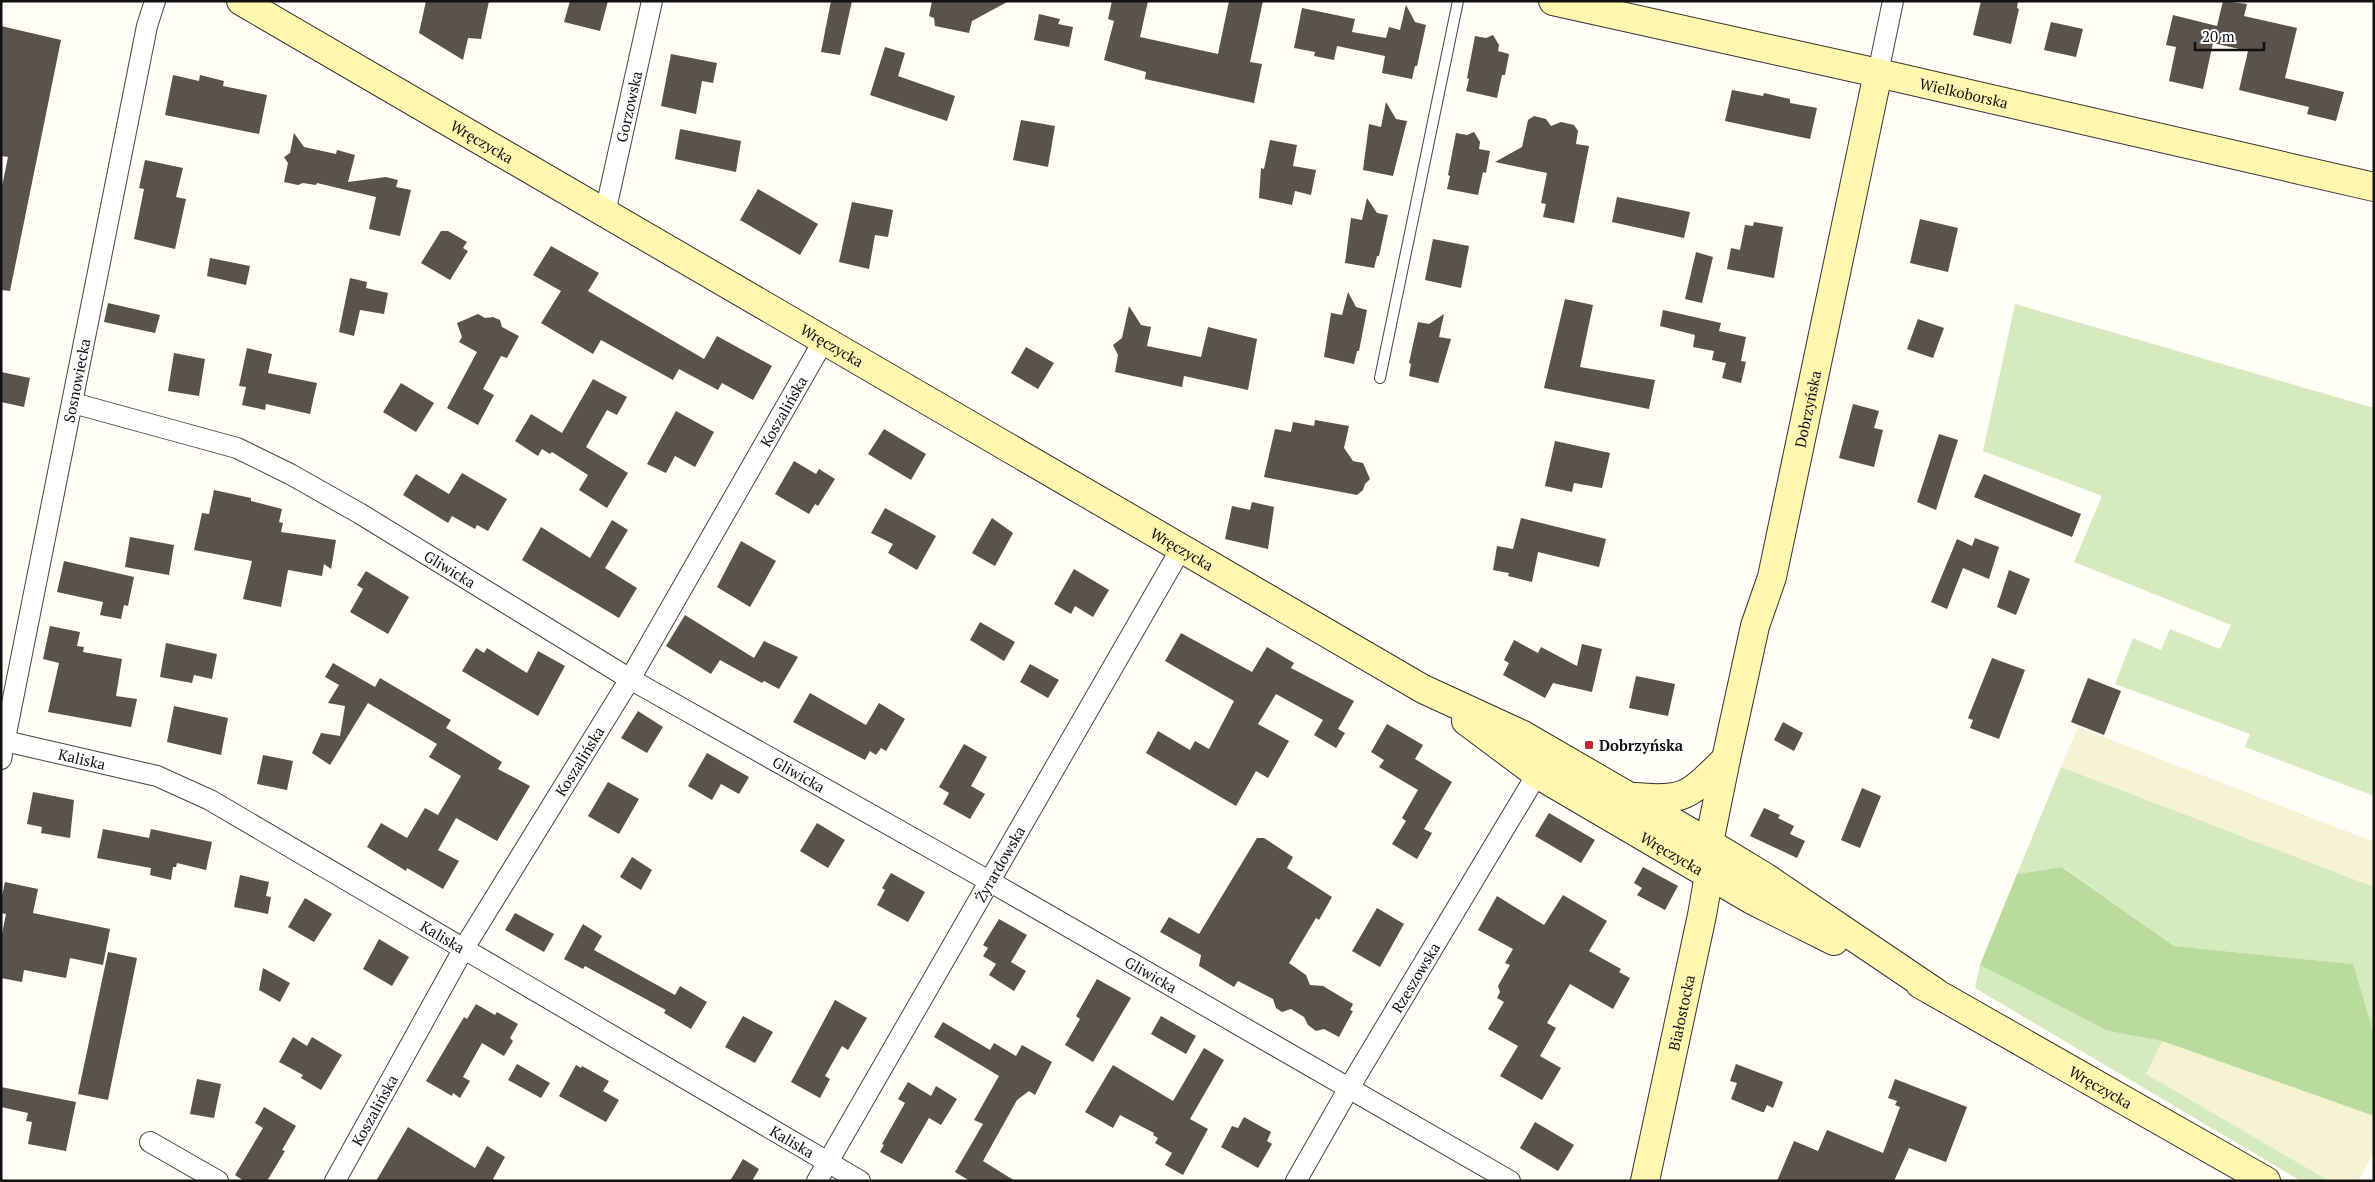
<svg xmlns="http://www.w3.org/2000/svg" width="2375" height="1182" font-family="'PT Serif',serif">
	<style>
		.farmland { fill: #f6f3d4 }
		.green { fill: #d5ebbd }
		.forest { fill: #b9dc9c }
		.building { fill: #5a524d }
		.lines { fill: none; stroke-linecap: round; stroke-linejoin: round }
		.lane-casing { stroke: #444; stroke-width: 12 }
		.street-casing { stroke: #444; stroke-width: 22 }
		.secondary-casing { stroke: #333; stroke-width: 30 }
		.lane { stroke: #fff; stroke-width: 10 }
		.street { stroke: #fff; stroke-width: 20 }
		.secondary { stroke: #fff6b0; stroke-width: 28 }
		.poi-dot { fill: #c4262e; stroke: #fff; stroke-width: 2 }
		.labels { text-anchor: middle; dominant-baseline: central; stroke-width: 5; stroke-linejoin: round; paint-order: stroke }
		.street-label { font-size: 15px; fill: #111; stroke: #fff }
		.poi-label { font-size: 15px; font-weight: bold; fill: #111; stroke: #fff; text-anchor: start }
	</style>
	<rect width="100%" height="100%" fill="#fffdf5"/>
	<g class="farmland">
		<polygon points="2078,727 2374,842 2374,887 2061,767"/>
		<polygon points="2162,1041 2374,1116 2374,1153 2358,1181 2329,1181 2145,1074"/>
	</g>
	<g class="green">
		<polygon points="2015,304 2374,408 2374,796 2245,747 2250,734 2115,684 2133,638 2161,650 2170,629 2220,649 2231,625 2074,562 2102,496 1983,451"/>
		<polygon points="2061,767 2374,887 2374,1035 2352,964 2174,946 2063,867 2017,874"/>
		<polygon points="1980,965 2108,1031 2162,1041 2146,1074 2329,1181 2301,1181 1975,988"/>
	</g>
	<polygon class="forest" points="2062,867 2174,946 2353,964 2374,1035 2374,1116 2162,1041 2108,1031 1980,965 2017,874"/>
	<g class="building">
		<polygon points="426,1 489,1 481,39 468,38 463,60 419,33"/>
		<polygon points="570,1 608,1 600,31 564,22"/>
		<polygon points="831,1 852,1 840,55 821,52"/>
		<polygon points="932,1 1009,1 972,21 969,33 935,26 934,18 929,16"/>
		<polygon points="1112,1 1148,1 1140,37 1218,54 1229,1 1263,1 1250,62 1262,64 1254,103 1145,79 1146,72 1104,60 1114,21 1108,19"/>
		<polygon points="1981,1 2018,1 2017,8 2019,9 2011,44 1973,35"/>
		<polygon points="2223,1 2247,4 2244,16 2297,28 2285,78 2344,92 2336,121 2307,114 2309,107 2239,90 2248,51 2213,43 2203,89 2169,81 2176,47 2166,45 2173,15 2217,26"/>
		<polygon points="1406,5 1415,22 1426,25 1417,66 1415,66 1412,79 1382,73 1385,56 1337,46 1334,60 1314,56 1315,52 1294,48 1302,8 1355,19 1352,32 1386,38 1389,27 1400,30"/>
		<polygon points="1039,14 1060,19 1058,24 1073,27 1069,47 1034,40"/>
		<polygon points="2051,22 2083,29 2076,57 2044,50"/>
		<polygon points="1,26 61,40 10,291 1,290 1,191 8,157 1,156"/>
		<polygon points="1493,35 1499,45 1498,51 1509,54 1505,75 1502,75 1497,98 1466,91 1469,79 1467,78 1475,36 1486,38"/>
		<polygon points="885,47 905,53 898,76 955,96 947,121 870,95"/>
		<polygon points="671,54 717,63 713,83 702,81 696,114 661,106"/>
		<polygon points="173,75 199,81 200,75 224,81 223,86 267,95 259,134 165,115"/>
		<polygon points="1732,90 1763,96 1764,93 1790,99 1790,103 1817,108 1810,139 1725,121"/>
		<polygon points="1386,102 1396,119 1407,121 1393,176 1363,170 1369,124 1381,127"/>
		<polygon points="1534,116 1546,119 1551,126 1561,122 1574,125 1578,131 1576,144 1589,146 1574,223 1543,217 1546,204 1541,203 1547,173 1495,162 1522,147 1528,120"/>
		<polygon points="1021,120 1055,126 1048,167 1013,160"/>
		<polygon points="680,129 741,141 736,172 675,159"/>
		<polygon points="1474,132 1480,142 1479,149 1490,151 1486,173 1483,172 1478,195 1447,189 1450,176 1448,175 1456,133 1467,135"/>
		<polygon points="294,133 304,147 336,154 337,150 355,155 348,182 386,177 398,180 396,187 411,190 400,236 369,229 376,197 317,183 316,185 303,183 298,185 284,182 288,163 284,157 290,153"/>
		<polygon points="1270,140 1297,145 1293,166 1316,170 1311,195 1295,191 1292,205 1259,198 1261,168 1264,169"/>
		<polygon points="145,160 183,168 176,197 186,199 175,249 134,239 144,189 139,188"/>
		<polygon points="758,189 818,224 800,255 740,220"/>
		<polygon points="1617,197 1690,212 1684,238 1612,222"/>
		<polygon points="1367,198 1377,213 1388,215 1379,256 1377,256 1374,268 1345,263 1351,218 1362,220"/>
		<polygon points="852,202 893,210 888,237 875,235 869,269 839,262"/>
		<polygon points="1920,219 1958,228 1948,272 1910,263"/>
		<polygon points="1754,222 1783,227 1774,278 1727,269 1731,248 1740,250 1745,225 1753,226"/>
		<polygon points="441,231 448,231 467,242 463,248 468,251 450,280 421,263"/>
		<polygon points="1433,239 1469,246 1461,288 1425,280"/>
		<polygon points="551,246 599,273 588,291 704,359 717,336 772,366 753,400 722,383 718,390 679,369 673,380 601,340 593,354 541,323 561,291 533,275"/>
		<polygon points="1696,252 1713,257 1702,303 1685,299"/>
		<polygon points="210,258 250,266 246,285 207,276"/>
		<polygon points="350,278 367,282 366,288 388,293 384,314 360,310 354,336 339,332"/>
		<polygon points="1348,292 1356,307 1367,310 1359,351 1357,351 1354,364 1324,357 1331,313 1342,315"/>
		<polygon points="1565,299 1593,305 1580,367 1655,380 1649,409 1544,388"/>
		<polygon points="108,303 160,315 155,333 104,322"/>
		<polygon points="1129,306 1141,325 1151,327 1147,346 1201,357 1208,327 1257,339 1248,390 1184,376 1182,387 1115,372 1118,355 1113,345 1122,338"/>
		<polygon points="1663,310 1721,323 1719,331 1746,337 1741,361 1746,362 1741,383 1722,378 1726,363 1712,360 1714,351 1693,347 1695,335 1660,326"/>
		<polygon points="478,314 485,318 493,317 500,320 502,327 519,336 507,358 501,356 483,389 494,395 478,425 447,408 477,352 459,342 462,337 457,323"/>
		<polygon points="1444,314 1439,337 1451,339 1438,383 1409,376 1411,364 1409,363 1418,322 1429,324"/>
		<polygon points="1918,319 1944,328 1933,358 1907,349"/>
		<polygon points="1026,347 1054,363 1038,389 1011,373"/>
		<polygon points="247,348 272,354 268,373 317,383 310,414 266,404 265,410 242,405 246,387 239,386"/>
		<polygon points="174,353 205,359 199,396 168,391"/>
		<polygon points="1,372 30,378 24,407 1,402"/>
		<polygon points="593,379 627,397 617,415 607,410 586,447 628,473 607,508 579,490 588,475 552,452 550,454 542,449 538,456 515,441 531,414 562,433"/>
		<polygon points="401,383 434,403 416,432 383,412"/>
		<polygon points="1853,404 1879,411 1874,428 1883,430 1874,467 1839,458"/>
		<polygon points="676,411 714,432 695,467 675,456 666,473 647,464"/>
		<polygon points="1315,420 1349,426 1344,448 1353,461 1363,463 1370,479 1365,484 1363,490 1357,495 1264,477 1275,429 1291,432 1293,422 1314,426"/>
		<polygon points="884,429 926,454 911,480 868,454"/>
		<polygon points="1939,434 1958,440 1936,510 1917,502"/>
		<polygon points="1555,441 1610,453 1602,488 1574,483 1572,492 1545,486"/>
		<polygon points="794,461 816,474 819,469 835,479 818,506 815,504 809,514 775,494"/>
		<polygon points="462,473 507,499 488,531 477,525 475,529 452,516 448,523 403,495 416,474 449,494"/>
		<polygon points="1984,474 2081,514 2072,537 1974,497"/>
		<polygon points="214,490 251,498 251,501 282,509 279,522 283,523 281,532 336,540 331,569 324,564 322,576 288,570 281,607 243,599 252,561 194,550 202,513 209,514"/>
		<polygon points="1252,502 1274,507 1268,549 1225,539 1232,506 1250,510"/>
		<polygon points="885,508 936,536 917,570 888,553 893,544 871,533"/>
		<polygon points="992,518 1013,533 995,566 972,553"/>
		<polygon points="1521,518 1606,539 1599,567 1538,552 1532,582 1508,576 1509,573 1493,570 1497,546 1513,549"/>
		<polygon points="612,520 628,530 605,568 637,588 619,618 522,560 541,527 590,558"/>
		<polygon points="130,537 174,545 169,575 125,567"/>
		<polygon points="1975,538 1999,547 1989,579 1963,568 1947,609 1931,602 1957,539 1972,546"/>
		<polygon points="741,541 776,561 750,607 717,587"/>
		<polygon points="64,561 134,577 128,606 124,605 121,619 100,615 103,602 57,592"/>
		<polygon points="1074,569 1109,590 1093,617 1075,606 1071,614 1054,604"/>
		<polygon points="2009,570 2030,579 2016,615 1997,607"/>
		<polygon points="366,571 409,597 388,634 350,612 363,589 357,585"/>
		<polygon points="685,615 754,658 764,641 798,657 779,689 764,681 762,683 720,660 711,674 666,646"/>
		<polygon points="980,622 1015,642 1004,661 970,640"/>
		<polygon points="50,626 80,632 77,646 84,647 83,652 122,659 116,696 137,699 131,727 48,712 59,663 43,659"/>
		<polygon points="1181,633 1252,672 1267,647 1294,663 1291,668 1354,701 1338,729 1345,733 1336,748 1314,735 1323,720 1276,694 1258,724 1289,741 1268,778 1256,771 1236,806 1146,753 1158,731 1190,750 1195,741 1209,749 1234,701 1165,661"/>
		<polygon points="1514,640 1538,653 1541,647 1577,666 1582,644 1602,649 1592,692 1553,683 1545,698 1503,675 1509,663 1504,660"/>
		<polygon points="166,643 217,654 212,679 194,675 192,683 160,677"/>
		<polygon points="476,648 484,653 487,648 527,673 538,651 565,666 538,716 462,671"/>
		<polygon points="1992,658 2025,670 1999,739 1970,728 1973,720 1968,718"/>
		<polygon points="333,663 375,687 380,678 451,720 446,728 502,762 498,769 530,786 497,841 456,818 438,850 459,861 443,889 407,868 406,871 367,847 381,823 407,838 425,808 438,815 461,776 429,757 437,744 368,703 330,765 312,753 321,733 340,736 345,706 328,703 339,685 325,677"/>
		<polygon points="1030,664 1059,680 1048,698 1020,682"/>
		<polygon points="1636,676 1675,684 1668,716 1629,708"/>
		<polygon points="2088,678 2121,691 2104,735 2071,722"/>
		<polygon points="810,693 866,725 879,703 905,719 886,751 881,748 876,755 870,751 865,760 793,722"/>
		<polygon points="174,706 228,718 221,755 167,742"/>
		<polygon points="638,711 663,727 647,753 621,738"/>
		<polygon points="1783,722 1803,733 1794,751 1774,740"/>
		<polygon points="1387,724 1423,745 1415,759 1452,782 1424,829 1432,833 1417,859 1392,844 1406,821 1402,818 1418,790 1379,767 1384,760 1371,752"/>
		<polygon points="964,744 987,757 971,786 985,794 970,819 943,804 949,793 939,787"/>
		<polygon points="707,753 749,777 739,794 721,784 712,800 688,786"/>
		<polygon points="263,755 293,761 287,790 257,784"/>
		<polygon points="608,782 639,799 619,834 588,816"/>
		<polygon points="1862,788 1881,796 1860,848 1841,840"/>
		<polygon points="33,792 74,800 70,838 41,833 42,827 27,824"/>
		<polygon points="1764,808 1780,815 1778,818 1794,826 1790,834 1805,841 1797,858 1750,836"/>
		<polygon points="1549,813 1595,840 1581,863 1535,836"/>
		<polygon points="817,823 845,840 828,868 800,851"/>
		<polygon points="103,829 149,838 151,829 212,842 206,870 177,863 176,867 173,867 171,880 150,875 151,868 97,858"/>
		<polygon points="1257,838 1264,838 1293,857 1287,868 1332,897 1319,920 1316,918 1289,963 1306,975 1310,985 1323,986 1353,1004 1350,1010 1353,1011 1339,1037 1324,1029 1316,1031 1308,1025 1304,1017 1291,1009 1282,1012 1276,1008 1273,999 1238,981 1234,987 1199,966 1201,955 1160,932 1169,917 1199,934"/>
		<polygon points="632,857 652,870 641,890 620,877"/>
		<polygon points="1643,867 1678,886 1665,910 1637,895 1642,888 1634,883"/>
		<polygon points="891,873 925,892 908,922 877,905 885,890 882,888"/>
		<polygon points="240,875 269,882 266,896 271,897 268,914 234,907"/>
		<polygon points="5,882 38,889 33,913 110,929 103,965 70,958 66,978 24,970 22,982 1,978 1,939 6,914 1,913 1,900"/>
		<polygon points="1563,895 1607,921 1589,951 1621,969 1619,972 1630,978 1613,1009 1570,984 1547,1023 1556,1028 1540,1056 1561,1068 1542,1100 1500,1076 1518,1046 1488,1029 1504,1002 1497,998 1500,992 1498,986 1510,965 1505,963 1513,949 1478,930 1497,896 1544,925"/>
		<polygon points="305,898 332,914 314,942 288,927"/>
		<polygon points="1377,908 1404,924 1380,967 1352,951"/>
		<polygon points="515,913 554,934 544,952 505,930"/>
		<polygon points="999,919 1027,935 1011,962 1026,971 1014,991 989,975 996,964 983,956 988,948 983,945"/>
		<polygon points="583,924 602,936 594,950 675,995 680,986 707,1002 691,1029 664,1013 666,1010 585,966 583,969 564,959"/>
		<polygon points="379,939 409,957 392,986 363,969"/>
		<polygon points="108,952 137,958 108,1100 78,1094"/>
		<polygon points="263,968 290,983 280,1002 259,990"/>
		<polygon points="1097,979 1131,998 1093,1062 1065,1045 1080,1019 1076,1016"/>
		<polygon points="835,1000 867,1018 848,1050 842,1046 825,1076 830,1079 820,1098 791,1082"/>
		<polygon points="476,1004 495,1015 497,1012 518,1024 510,1038 513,1041 504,1056 482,1043 463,1077 470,1081 460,1098 453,1093 452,1096 426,1081 464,1017 467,1019"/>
		<polygon points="743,1016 773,1032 755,1063 725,1047"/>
		<polygon points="1161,1016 1196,1036 1186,1054 1151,1034"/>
		<polygon points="943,1022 990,1050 994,1043 1016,1056 1022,1045 1052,1062 1035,1095 1029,1091 1017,1100 983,1161 1015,1181 970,1181 955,1172 983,1124 974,1120 999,1076 934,1037"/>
		<polygon points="293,1037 307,1046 312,1037 342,1055 321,1090 301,1078 303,1075 279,1062"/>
		<polygon points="1204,1048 1224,1060 1190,1119 1208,1129 1183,1175 1165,1165 1172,1153 1155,1143 1158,1138 1153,1135 1154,1133 1120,1115 1113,1128 1085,1112 1113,1065 1173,1101"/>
		<polygon points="517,1064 550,1083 541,1098 508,1080"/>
		<polygon points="1736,1064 1783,1082 1773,1108 1767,1105 1764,1112 1762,1112 1731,1099 1737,1083 1730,1081"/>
		<polygon points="576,1065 581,1068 582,1066 609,1081 603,1091 619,1100 606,1122 559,1096"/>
		<polygon points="197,1079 221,1084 214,1118 190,1114"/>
		<polygon points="1895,1079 1967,1107 1946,1162 1909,1148 1894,1181 1777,1181 1794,1141 1818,1151 1827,1130 1883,1153 1900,1107 1895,1105 1897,1101 1888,1098"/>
		<polygon points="908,1082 931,1096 936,1086 957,1099 941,1125 929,1118 902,1164 880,1152 884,1145 882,1144 905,1103 898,1099"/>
		<polygon points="1,1087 76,1102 66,1151 28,1144 32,1122 26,1121 28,1113 1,1107"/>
		<polygon points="264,1107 296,1126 282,1150 285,1151 267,1181 244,1181 235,1175 263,1128 255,1123"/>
		<polygon points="1244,1117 1271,1132 1267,1141 1272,1144 1258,1168 1221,1147 1232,1126 1238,1128"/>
		<polygon points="1535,1122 1574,1145 1558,1171 1520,1148"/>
		<polygon points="408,1127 475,1168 487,1146 505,1157 493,1179 495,1181 376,1181"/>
		<polygon points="743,1159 759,1169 752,1181 730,1181"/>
	</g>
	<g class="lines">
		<g class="lane-casing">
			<polyline id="lane" points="1380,378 1458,1"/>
		</g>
		<g class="street-casing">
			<g id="street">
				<polyline points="1878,73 1893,1"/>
				<path id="s1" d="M605,213L652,1"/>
				<path id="s2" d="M73,403L237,448L290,474L359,513L630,679L989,881L1510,1181"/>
				<path id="s3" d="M5,741L157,776L210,800L860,1181"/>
				<path id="s4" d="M1,759L147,26L155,1"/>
				<polyline points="150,1142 218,1181"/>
				<path id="s5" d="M335,1181L464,948L630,679L824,340"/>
				<path id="s6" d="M817,1181L1182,547"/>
				<path id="s7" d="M1296,1181L1349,1088L1537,774"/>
			</g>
		</g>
		<g class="secondary-casing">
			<g id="secondary">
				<path id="s8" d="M241,1L1423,689L1523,735L1709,843L1765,877L1935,992"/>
				<path id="s9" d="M1553,1L1878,73L2374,187"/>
				<path id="s10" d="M1466,721L1537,774L1752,900L1834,941"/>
				<path d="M1635,797C1687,802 1690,794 1726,759"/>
				<path id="s11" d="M1920,984L2266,1181"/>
				<path id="s12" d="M1645,1181L1702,915L1709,875V843L1726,759L1755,626L1772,577L1878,73"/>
			</g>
		</g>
		<use href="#lane" class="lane"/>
		<use href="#street" class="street"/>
		<use href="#secondary" class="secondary"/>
	</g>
	<rect class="poi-dot" x="1584" y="740" width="10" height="10" rx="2.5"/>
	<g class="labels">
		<g class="street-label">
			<text stroke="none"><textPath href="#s9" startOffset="421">Wielkoborska</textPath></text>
			<text stroke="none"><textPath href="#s1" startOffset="109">Gorzowska</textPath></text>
			<text stroke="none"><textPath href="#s8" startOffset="279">Wręczycka</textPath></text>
			<text stroke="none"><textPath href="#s8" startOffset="684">Wręczycka</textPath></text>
			<text stroke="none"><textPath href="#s4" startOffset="386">Sosnowiecka</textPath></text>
			<text stroke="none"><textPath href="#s12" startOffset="790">Dobrzyńska</textPath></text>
			<text stroke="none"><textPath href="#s5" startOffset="891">Koszalińska</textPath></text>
			<text stroke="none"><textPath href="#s8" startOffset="1089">Wręczycka</textPath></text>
			<text stroke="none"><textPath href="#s2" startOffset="415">Gliwicka</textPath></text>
			<text stroke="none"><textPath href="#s3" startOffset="79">Kaliska</textPath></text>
			<text stroke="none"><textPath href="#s5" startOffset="486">Koszalińska</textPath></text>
			<text stroke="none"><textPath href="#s2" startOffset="820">Gliwicka</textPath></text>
			<text stroke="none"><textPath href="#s10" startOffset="245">Wręczycka</textPath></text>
			<text stroke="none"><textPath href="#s6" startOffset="366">Żyrardowska</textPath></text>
			<text stroke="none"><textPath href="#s3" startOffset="484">Kaliska</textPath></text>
			<text stroke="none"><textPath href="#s2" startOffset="1225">Gliwicka</textPath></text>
			<text stroke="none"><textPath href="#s7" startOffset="236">Rzeszowska</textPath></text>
			<text stroke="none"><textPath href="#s12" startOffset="172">Białostocka</textPath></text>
			<text stroke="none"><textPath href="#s11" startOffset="208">Wręczycka</textPath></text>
			<text stroke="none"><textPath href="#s5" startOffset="81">Koszalińska</textPath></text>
			<text stroke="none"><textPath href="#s3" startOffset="889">Kaliska</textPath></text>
		</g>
		<g class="poi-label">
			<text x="1599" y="745">Dobrzyńska</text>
		</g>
	</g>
	<rect width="2375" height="1182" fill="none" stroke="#111111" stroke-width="5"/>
	<path d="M2195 42v8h69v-8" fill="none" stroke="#111111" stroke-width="2.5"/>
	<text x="2202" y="42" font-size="15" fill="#111111" stroke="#ffffff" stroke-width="4" paint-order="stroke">20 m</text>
</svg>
